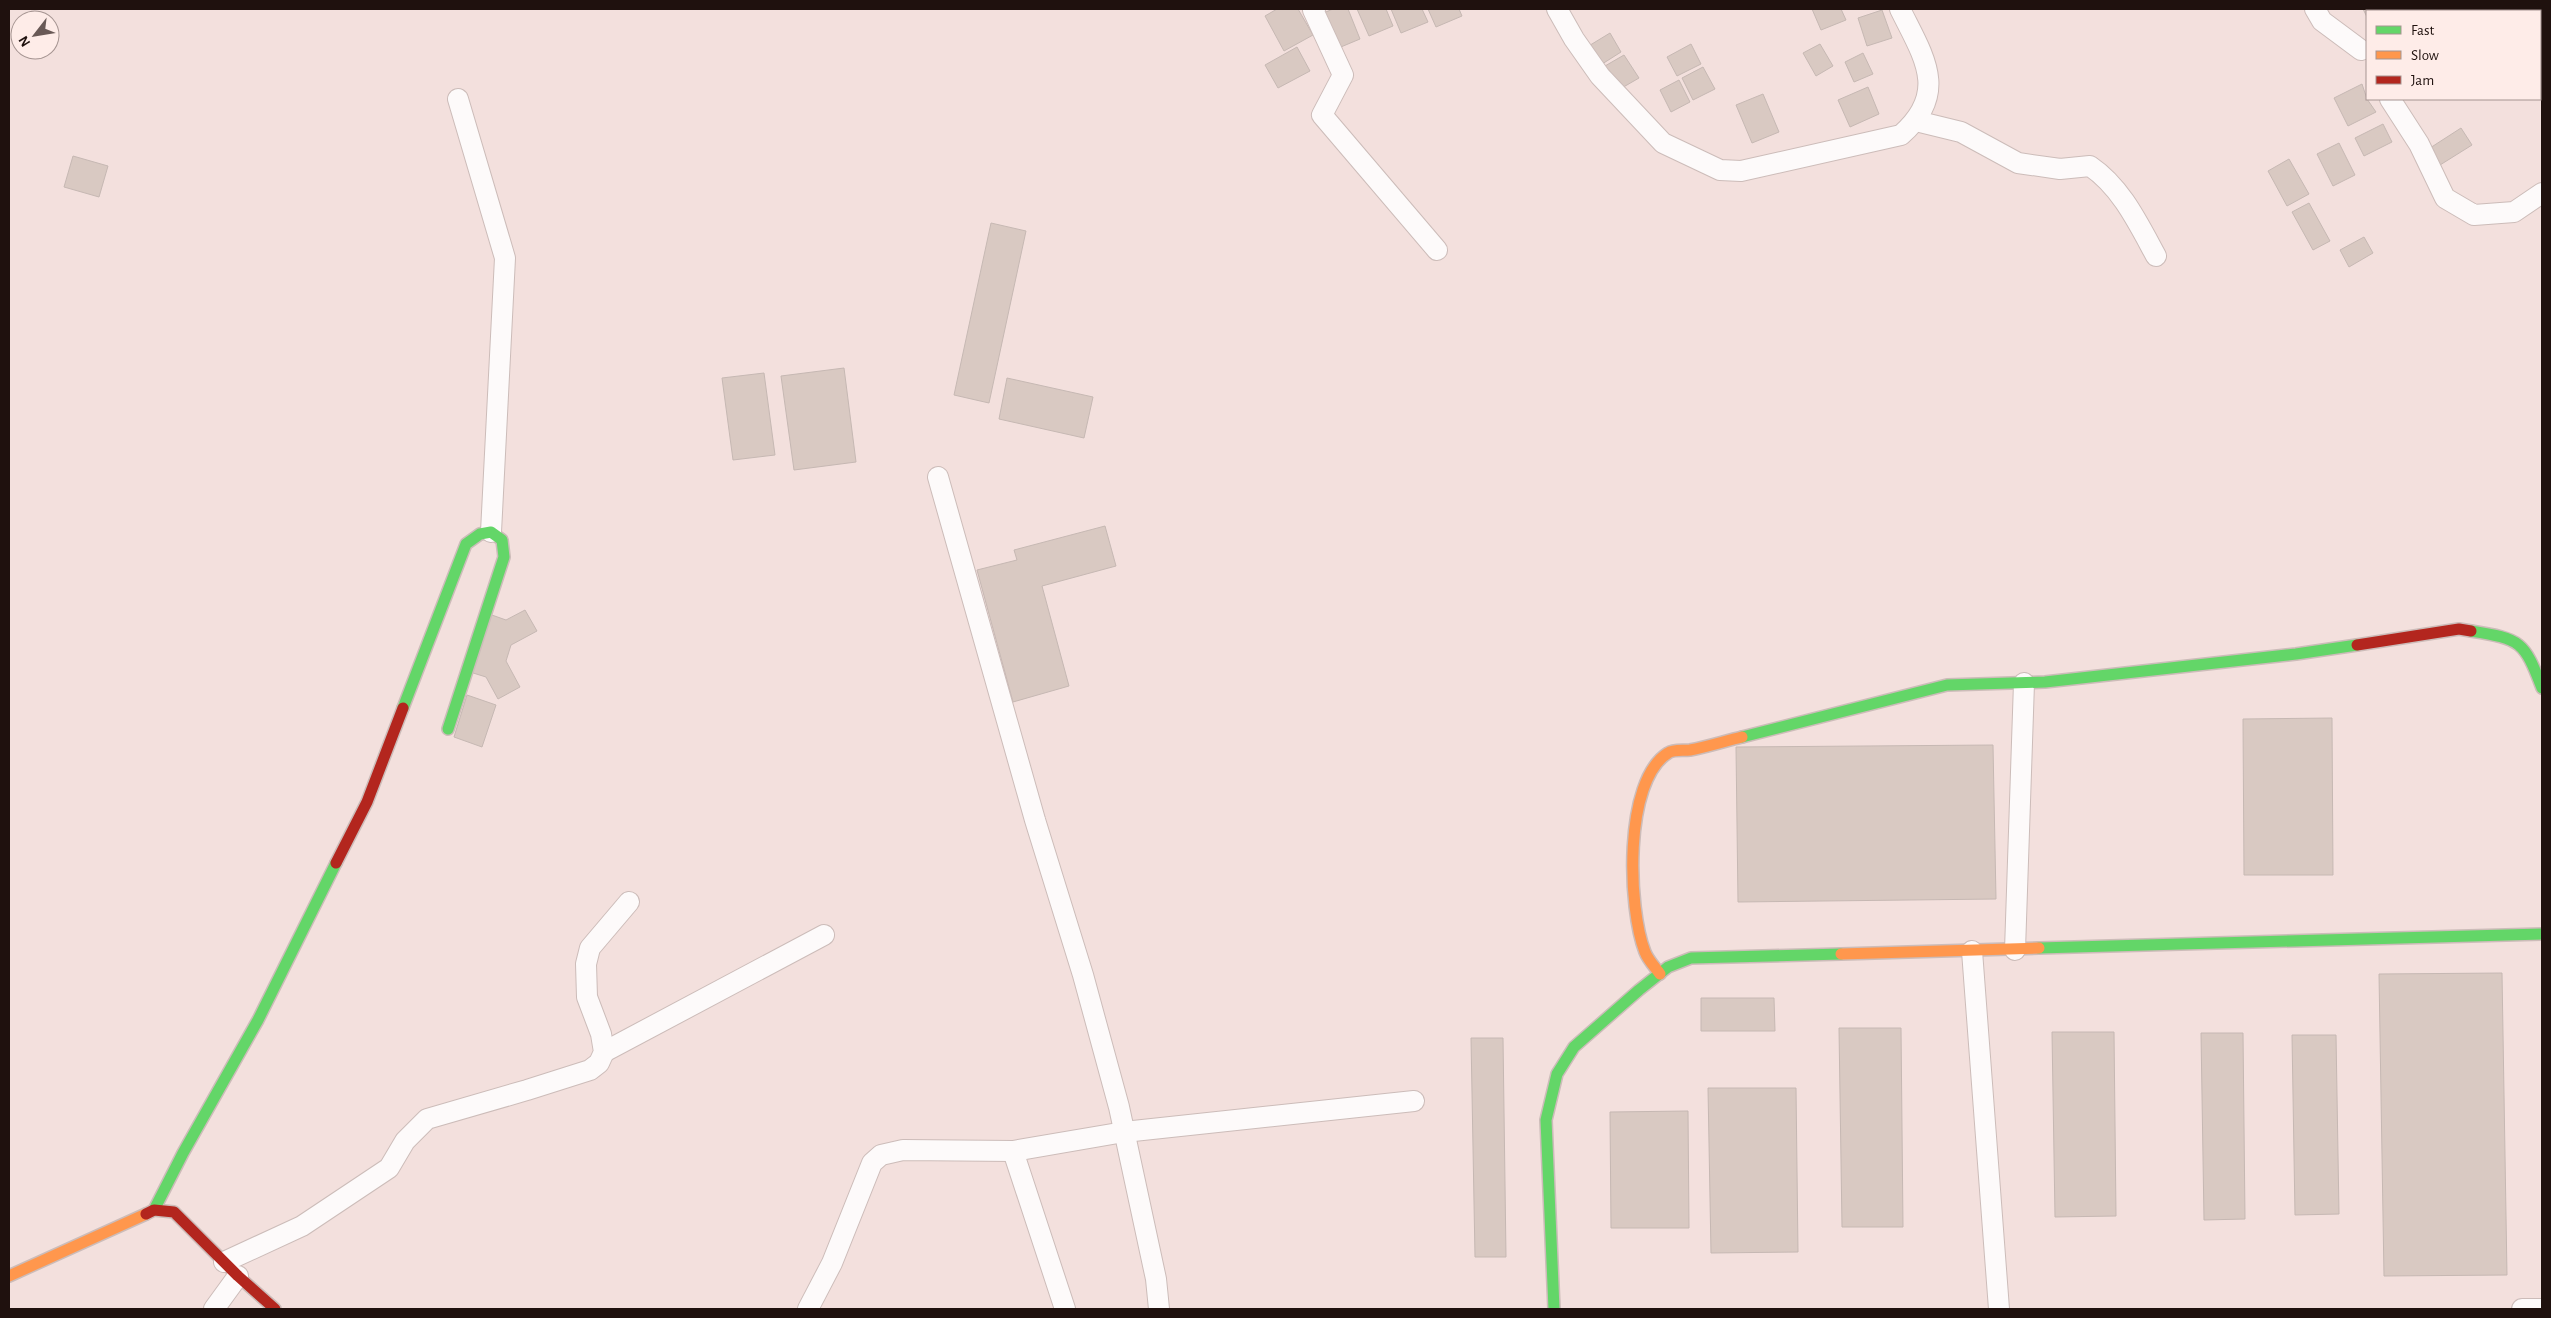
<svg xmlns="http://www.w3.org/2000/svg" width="2551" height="1318" font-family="'Alegreya Sans',sans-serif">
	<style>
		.building { fill: #d9c9c2; stroke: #c6b8b3 }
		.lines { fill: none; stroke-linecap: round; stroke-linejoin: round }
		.street-casing { stroke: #ccbcb9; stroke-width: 22 }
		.fast-casing { stroke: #ccbcb9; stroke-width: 14 }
		.slow-casing { stroke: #ccbcb9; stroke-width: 14 }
		.jam-casing { stroke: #ccbcb9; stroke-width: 14 }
		.street { stroke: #fdfafa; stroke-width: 20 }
		.fast { stroke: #63d668; stroke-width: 11 }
		.slow { stroke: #ff974d; stroke-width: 11 }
		.jam { stroke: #b3261e; stroke-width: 11 }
	</style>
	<rect width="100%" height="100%" fill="#f3e0dd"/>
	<g class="building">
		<polygon points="1277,9 1298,9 1313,35 1284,51 1265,16"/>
		<polygon points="1333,9 1348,9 1360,39 1336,49 1321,14"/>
		<polygon points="1357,9 1386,9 1393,26 1369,36"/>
		<polygon points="1391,9 1422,9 1428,22 1401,33"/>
		<polygon points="1428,9 1459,9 1462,16 1436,27"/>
		<polygon points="1812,9 1841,9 1846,20 1821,30"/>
		<polygon points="2363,9 2391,9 2392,11 2367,11 2367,17"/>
		<polygon points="2469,9 2484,9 2479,11 2471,11"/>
		<polygon points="2491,9 2497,9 2499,11 2486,11"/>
		<polygon points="1882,10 1892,38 1867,46 1858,18"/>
		<polygon points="2542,13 2542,45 2540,47 2540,14"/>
		<polygon points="1610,33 1621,52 1599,66 1587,47"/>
		<polygon points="1691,44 1701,64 1677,76 1667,57"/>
		<polygon points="1820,44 1833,66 1816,76 1803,53"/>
		<polygon points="1297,47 1310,71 1278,88 1265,65"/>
		<polygon points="1863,53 1873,74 1854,82 1845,62"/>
		<polygon points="1624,55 1639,78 1620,89 1605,66"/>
		<polygon points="1703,67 1715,89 1693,100 1682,78"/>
		<polygon points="1679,80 1690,102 1671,112 1660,90"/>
		<polygon points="2362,84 2367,99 2376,112 2348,126 2334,98"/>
		<polygon points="1868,87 1879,114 1850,127 1838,100"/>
		<polygon points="1763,94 1779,132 1752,143 1736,105"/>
		<polygon points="2383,124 2392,142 2364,156 2355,138"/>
		<polygon points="2461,128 2472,145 2440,165 2430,148"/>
		<polygon points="2339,143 2355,175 2333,186 2317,154"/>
		<polygon points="73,156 108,166 99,197 64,187"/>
		<polygon points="2289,159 2309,194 2287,206 2268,171"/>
		<polygon points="2309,203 2330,241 2313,250 2292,212"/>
		<polygon points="991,223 1026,231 989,403 954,395"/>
		<polygon points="2364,237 2373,253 2349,267 2340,250"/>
		<polygon points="844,368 856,462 794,470 781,376"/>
		<polygon points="764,373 775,455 733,460 722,378"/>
		<polygon points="1007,378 1093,397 1084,438 999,419"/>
		<polygon points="1105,526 1116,566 1042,586 1069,686 1013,702 977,570 1017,560 1014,550"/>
		<polygon points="525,610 537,631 511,645 506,661 520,687 498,699 486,677 470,672 489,614 506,620"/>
		<polygon points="467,695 496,705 482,747 454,737"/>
		<polygon points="2332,718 2333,875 2244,875 2243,719"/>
		<polygon points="1993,745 1996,899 1738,902 1736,747"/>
		<polygon points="2502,973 2507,1275 2384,1276 2379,974"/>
		<polygon points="1701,998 1774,998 1775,1031 1701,1031"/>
		<polygon points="1839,1028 1901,1028 1903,1227 1842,1227"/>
		<polygon points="2052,1032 2114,1032 2116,1216 2055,1217"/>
		<polygon points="2201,1033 2243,1033 2245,1219 2204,1220"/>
		<polygon points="2292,1035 2336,1035 2339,1214 2295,1215"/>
		<polygon points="1471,1038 1503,1038 1506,1257 1475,1257"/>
		<polygon points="1708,1088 1796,1088 1798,1252 1711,1253"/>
		<polygon points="1688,1111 1689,1228 1611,1228 1610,1112"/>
	</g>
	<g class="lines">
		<g class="street-casing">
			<g id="street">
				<polyline points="1315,9 1313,10 1343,75 1322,115 1437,250"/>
				<path d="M1557,9L1574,39L1600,76L1663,143L1720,170L1741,171L1901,135C1950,92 1923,56 1900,9"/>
				<polyline points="2315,9 2322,21 2361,50"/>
				<polyline points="2414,11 2419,9"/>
				<polyline points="458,99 505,258 491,532"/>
				<polyline points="2390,99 2419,144 2445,198 2474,215 2514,212 2542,193"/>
				<path d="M1916,121L1961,132L2018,163L2060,169L2090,166C2121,187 2138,223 2156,256"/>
				<polyline points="938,477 1035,820 1083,975 1119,1107 1156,1279 1159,1309"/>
				<polyline points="2015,950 2024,683"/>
				<polyline points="1972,951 1999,1309"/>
				<polyline points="604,1052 824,935"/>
				<polyline points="224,1262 302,1226 389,1168 405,1141 427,1119 527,1090 590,1070 599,1063 604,1052 601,1034 587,997 586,964 590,948 629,902"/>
				<polyline points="214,1309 238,1276"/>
				<polyline points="808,1309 832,1263 872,1163 881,1155 903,1150 1013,1151"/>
				<polyline points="1065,1309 1013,1151 1124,1132 1414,1101"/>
				<polyline points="2522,1309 2542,1309"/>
			</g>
		</g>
		<g class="fast-casing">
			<g id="fast">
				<path d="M2471,631C2521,639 2524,641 2542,688"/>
				<polyline points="403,708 466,544 480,534 491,532 502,540 504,557 448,729"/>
				<polyline points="1742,737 1947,685 2045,682 2296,654 2357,645"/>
				<polyline points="2039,948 2542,934"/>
				<polyline points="154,1210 183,1153 258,1020 336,863"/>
				<polyline points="1554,1309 1546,1120 1557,1074 1574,1047 1639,990 1668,967 1691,958 1841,954"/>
			</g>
		</g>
		<g class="slow-casing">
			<g id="slow">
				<polyline points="1841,954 2039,948"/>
				<path d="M1660,974C1655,967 1648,960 1645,952C1628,909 1623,781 1668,753C1674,749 1683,751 1690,750C1707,747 1725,741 1742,737"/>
				<polyline points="9,1276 146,1214"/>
			</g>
		</g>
		<g class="jam-casing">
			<g id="jam">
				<polyline points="2357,645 2459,629 2471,631"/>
				<polyline points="336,863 367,802 403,708"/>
				<polyline points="146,1214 154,1210 174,1212 238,1276 275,1309"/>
			</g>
		</g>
		<use href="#street" class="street"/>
		<use href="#fast" class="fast"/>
		<use href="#slow" class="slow"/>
		<use href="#jam" class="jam"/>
	</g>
	<rect width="2551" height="1318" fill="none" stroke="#1f110e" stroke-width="20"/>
	<rect x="2366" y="10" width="175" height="90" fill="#feece8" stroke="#a59491"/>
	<rect x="2376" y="26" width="25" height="8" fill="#63d668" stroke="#a59491"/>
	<text x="2411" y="35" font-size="15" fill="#1f110e">Fast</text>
	<rect x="2376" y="51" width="25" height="8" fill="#ff974d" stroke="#a59491"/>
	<text x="2411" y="60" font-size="15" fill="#1f110e">Slow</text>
	<rect x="2376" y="76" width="25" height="8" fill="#b3261e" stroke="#a59491"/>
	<text x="2411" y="85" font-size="15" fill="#1f110e">Jam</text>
	<g transform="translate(35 35) rotate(239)"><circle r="24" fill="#feece8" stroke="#a59491"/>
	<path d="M0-4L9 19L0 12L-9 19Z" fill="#695956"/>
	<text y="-8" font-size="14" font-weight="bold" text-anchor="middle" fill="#1f110e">N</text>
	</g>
</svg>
